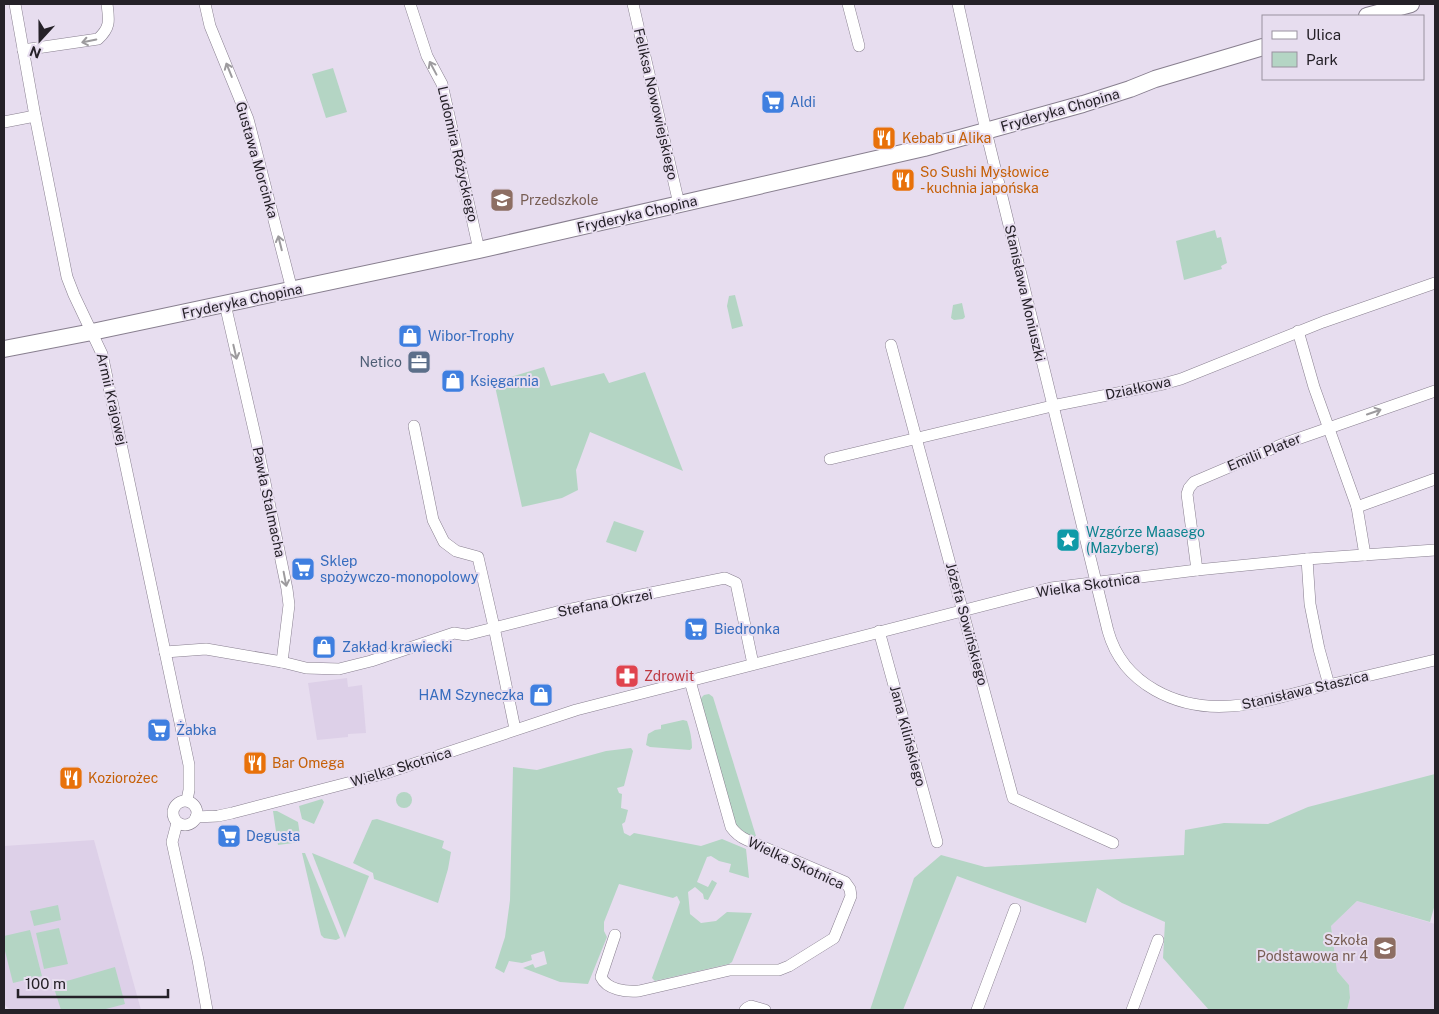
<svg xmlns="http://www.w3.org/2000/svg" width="1439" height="1014" font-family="'Public Sans',sans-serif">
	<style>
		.built { fill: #ddd0e8 }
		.green { fill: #b4d5c4 }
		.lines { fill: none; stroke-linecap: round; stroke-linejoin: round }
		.street-casing { stroke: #887f8f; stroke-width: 12 }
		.secondary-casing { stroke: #887f8f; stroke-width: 18 }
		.street { stroke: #fff; stroke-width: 11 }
		.secondary { stroke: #fff; stroke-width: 16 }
		.oneway { stroke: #9d9b9e }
		.labels { text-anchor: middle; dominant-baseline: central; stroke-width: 4; stroke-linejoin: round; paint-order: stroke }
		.shop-label { font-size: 14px; fill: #366cbe; stroke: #e7ddef; text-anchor: start }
		.street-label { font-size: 14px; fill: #252128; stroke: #e7ddef }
		.food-label { font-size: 14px; fill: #c56008; stroke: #e7ddef; text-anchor: start }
		.education-label { font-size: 14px; fill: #785e54; stroke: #e7ddef; text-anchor: start }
		.service-label { font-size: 14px; fill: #4e5e75; stroke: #e7ddef; text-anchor: end }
		.culture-label { font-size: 14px; fill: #0d838f; stroke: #e7ddef; text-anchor: start }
		.health-label { font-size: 14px; fill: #be3a42; stroke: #e7ddef; text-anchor: start }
	</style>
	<rect width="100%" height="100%" fill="#e7ddef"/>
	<g class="built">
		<polygon points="347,678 348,687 362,685 366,733 348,734 348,737 317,740 308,683"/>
		<polygon points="94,840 141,1010 10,1010 4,1004 4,846"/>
		<polygon points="1357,901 1435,924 1435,1010 1347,1010 1350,998 1349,985 1337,971 1331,926"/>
	</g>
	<g class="green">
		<polygon points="333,68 347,112 326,118 312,74"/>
		<polygon points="1215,230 1217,238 1221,237 1227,263 1221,266 1222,269 1184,280 1176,241"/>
		<polygon points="735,295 743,326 732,329 727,306 729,296"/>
		<polygon points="962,303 965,317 963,319 954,320 951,318 953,305"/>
		<polygon points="544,367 551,386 604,373 609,383 645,372 683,471 590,432 576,470 578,490 562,498 522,507 494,382"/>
		<polygon points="614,521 644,531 636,552 606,542"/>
		<polygon points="709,694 713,697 756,836 750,837 736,825 701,703 701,698 704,695"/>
		<path d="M683,720L687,721C690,730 692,739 692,748L690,750L650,747L646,745L648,734L655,730L661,729V725Z"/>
		<polygon points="631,748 633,751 624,786 617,788 619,793 622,794 621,808 628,810 625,822 622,824 624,833 630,836 634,833 701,846 722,839 746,849 749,878 729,872 731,864 719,861 711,856 707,857 697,882 708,887 712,880 717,883 708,900 704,899 703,894 695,887 688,892 690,914 701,923 716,921 727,912 752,913 732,962 729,964 655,981 652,978 680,902 677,896 673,898 619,884 604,922 604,931 607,937 588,984 560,982 523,968 533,964 535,968 547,964 544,951 531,955 532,960 522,963 509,961 504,973 495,968 505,937 510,900 513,767 537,770 606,751"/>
		<polygon points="1435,774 1435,904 1430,922 1357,901 1331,926 1337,971 1349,985 1350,998 1347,1010 1209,1010 1163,958 1165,922 1122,903 1097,888 1086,923 957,876 903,1010 870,1010 914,878 941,855 985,867 1184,855 1185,830 1224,823 1268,824 1308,807"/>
		<circle cx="404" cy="800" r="8"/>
		<polygon points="322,799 324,802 314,824 302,819 299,806"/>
		<polygon points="273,811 277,811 298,822 301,842 278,845"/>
		<polygon points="377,819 444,841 442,848 451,852 448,869 438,903 374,879 373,873 353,863 372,820"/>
		<polygon points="302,853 305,853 340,938 336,940 324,938 321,935"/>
		<polygon points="312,853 369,876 345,938 343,933"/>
		<polygon points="58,905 61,920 34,926 30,911"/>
		<polygon points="59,928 68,964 44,969 36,933"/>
		<polygon points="30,930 42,976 13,983 4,947 4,936"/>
		<polygon points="115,967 125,1004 102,1010 61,1010 53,985"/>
	</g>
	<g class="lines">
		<g class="street-casing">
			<g id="street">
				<polyline points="15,4 35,116 67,277 74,295 102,354 189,765 189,790 187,800"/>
				<polyline points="205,4 210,26 248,119 292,290"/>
				<polyline points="410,4 427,56 442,84 479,250"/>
				<polyline points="633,4 679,204"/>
				<polyline points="848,4 859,46"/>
				<path d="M958,4L986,131L1108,631C1123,685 1178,710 1231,706C1261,704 1291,694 1320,687C1358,678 1397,669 1435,660"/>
				<path d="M23,50L98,39C111,27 109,20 107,4"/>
				<polyline points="4,122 35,116"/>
				<polyline points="225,304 256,439 287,589 289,605 282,662"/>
				<polyline points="1298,331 1314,387 1357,507 1365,555"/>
				<polyline points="891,345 1013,798 1113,843"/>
				<polyline points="414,426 433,520 444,542 456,551 478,557 494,627 515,729"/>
				<polyline points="830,459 1052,406 1163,384 1181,379 1323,322 1435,283"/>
				<polyline points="1357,507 1435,479"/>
				<polyline points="1307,559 1310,604 1319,649 1329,685"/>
				<polyline points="1197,570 1187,494 1189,488 1194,482 1283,444 1435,391"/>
				<polyline points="879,631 937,842"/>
				<polyline points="165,652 206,649 282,662 306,668 339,669 371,661 454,633 466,635 557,612 725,578 736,583 753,664"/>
				<circle cx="185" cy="813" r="12"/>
				<polyline points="196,817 218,816 232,813 386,773 576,710 1051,588 1197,570 1307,559 1435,550"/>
				<polyline points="177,823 172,842 198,960 207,1010"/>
				<path d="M615,935L601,977C607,990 626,992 639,991L730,970H779L789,966L834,938L851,896L850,889L845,882L747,840C740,837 736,834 731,827L690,681"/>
				<polyline points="745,1010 747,1008 751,1006 765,1010"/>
				<polyline points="977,1010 1015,909"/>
				<polyline points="1132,1010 1158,940"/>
			</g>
		</g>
		<g class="secondary-casing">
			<g id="secondary">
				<polyline points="1367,16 1411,4"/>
				<polyline points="4,349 92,332 479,250 924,148 1083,104 1130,89 1155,79 1263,47"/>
			</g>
		</g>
		<use href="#street" class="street"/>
		<use href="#secondary" class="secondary"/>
	</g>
	<defs><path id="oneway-shaft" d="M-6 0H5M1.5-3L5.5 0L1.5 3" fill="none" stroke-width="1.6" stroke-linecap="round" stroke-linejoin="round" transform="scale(1.25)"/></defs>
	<g class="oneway">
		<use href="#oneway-shaft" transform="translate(89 41) rotate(168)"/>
		<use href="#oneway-shaft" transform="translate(433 68) rotate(-118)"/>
		<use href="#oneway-shaft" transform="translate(229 70) rotate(-112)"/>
		<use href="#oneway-shaft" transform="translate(280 243) rotate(-104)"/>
		<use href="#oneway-shaft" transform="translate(235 352) rotate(77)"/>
		<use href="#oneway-shaft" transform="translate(1374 412) rotate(-19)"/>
		<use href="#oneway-shaft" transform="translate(285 579) rotate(79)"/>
	</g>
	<defs>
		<g id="supermarket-square" transform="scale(1.25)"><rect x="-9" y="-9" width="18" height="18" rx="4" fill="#3f7fe0" stroke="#e7ddef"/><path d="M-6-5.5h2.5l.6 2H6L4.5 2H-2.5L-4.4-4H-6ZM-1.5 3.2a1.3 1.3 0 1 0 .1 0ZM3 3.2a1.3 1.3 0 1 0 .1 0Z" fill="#fff"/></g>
		<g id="restaurant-square" transform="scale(1.25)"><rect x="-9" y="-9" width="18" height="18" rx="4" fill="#e8710a" stroke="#e7ddef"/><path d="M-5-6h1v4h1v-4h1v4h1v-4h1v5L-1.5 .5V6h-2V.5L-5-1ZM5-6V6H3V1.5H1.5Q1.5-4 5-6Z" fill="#fff"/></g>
		<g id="school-square" transform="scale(1.25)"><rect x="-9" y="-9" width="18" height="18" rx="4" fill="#8d6e63" stroke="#e7ddef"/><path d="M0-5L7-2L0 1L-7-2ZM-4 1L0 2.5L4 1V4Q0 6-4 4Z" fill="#fff"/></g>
		<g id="shop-square" transform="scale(1.25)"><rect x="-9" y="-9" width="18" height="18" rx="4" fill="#3f7fe0" stroke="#e7ddef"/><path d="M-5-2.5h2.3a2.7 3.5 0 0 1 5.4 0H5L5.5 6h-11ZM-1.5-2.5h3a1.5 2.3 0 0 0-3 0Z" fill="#fff"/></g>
		<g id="office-square" transform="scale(1.25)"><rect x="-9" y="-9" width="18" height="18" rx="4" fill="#5c6f8a" stroke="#e7ddef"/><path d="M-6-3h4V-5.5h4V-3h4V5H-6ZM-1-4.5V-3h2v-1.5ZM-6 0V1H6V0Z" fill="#fff"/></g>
		<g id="sight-square" transform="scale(1.25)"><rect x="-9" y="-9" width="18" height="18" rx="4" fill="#0f9aa8" stroke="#e7ddef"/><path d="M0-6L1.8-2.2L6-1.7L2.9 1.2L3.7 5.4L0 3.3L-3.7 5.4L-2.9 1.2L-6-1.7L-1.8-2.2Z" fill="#fff"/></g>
		<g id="pharmacy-square" transform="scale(1.25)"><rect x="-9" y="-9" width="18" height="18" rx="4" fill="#e0444e" stroke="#e7ddef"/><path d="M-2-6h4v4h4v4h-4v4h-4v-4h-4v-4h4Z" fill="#fff"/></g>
	</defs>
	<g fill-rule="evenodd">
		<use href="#supermarket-square" x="773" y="102"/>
		<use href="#restaurant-square" x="884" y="138"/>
		<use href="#restaurant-square" x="903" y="180"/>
		<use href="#school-square" x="502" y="200"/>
		<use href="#shop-square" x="410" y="336"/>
		<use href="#office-square" x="419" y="362"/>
		<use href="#shop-square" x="453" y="381"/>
		<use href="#sight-square" x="1068" y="540"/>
		<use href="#supermarket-square" x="303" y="569"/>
		<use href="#supermarket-square" x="696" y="629"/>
		<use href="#shop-square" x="324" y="647"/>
		<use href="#pharmacy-square" x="627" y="676"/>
		<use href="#shop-square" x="541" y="695"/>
		<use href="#supermarket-square" x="159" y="730"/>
		<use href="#restaurant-square" x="255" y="763"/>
		<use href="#restaurant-square" x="71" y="778"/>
		<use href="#supermarket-square" x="229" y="836"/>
		<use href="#school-square" x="1385" y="948"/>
	</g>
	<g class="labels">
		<g class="shop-label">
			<text x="790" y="102">Aldi</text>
			<text x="428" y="336">Wibor-Trophy</text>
			<text x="470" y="381">Księgarnia</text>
			<text x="320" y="561">Sklep<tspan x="320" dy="16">spożywczo-monopolowy</tspan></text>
			<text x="714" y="629">Biedronka</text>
			<text x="342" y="647">Zakład krawiecki</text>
			<text x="524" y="695" text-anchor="end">HAM Szyneczka</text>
			<text x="176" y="730">Żabka</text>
			<text x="246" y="836">Degusta</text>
		</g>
		<g class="street-label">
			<text transform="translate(656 104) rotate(77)">Feliksa Nowowiejskiego</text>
			<text transform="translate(1060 110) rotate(-16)">Fryderyka Chopina</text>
			<text transform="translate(458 154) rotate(77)">Ludomira Różyckiego</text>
			<text transform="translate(257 160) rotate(74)">Gustawa Morcinka</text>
			<text transform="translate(637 214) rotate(-13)">Fryderyka Chopina</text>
			<text transform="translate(1025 293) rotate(77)">Stanisława Moniuszki</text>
			<text transform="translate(242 301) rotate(-12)">Fryderyka Chopina</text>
			<text transform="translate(1138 388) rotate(-12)">Działkowa</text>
			<text transform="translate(112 399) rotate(77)">Armii Krajowej</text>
			<text transform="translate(1264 452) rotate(-22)">Emilii Plater</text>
			<text transform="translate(269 502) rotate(78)">Pawła Stalmacha</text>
			<text transform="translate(1088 585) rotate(-8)">Wielka Skotnica</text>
			<text transform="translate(605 603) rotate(-11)">Stefana Okrzei</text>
			<text transform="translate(967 624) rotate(75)">Józefa Sowińskiego</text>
			<text transform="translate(1305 690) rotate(-13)">Stanisława Staszica</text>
			<text transform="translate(908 736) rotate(75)">Jana Kilińskiego</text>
			<text transform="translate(401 767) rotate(-17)">Wielka Skotnica</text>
			<text transform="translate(796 863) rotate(25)">Wielka Skotnica</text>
		</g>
		<g class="food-label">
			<text x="902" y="138">Kebab u Alika</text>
			<text x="920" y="172">So Sushi Mysłowice<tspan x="920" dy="16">- kuchnia japońska</tspan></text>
			<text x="272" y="763">Bar Omega</text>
			<text x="88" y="778">Koziorożec</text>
		</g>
		<g class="education-label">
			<text x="520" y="200">Przedszkole</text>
			<text x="1368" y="940" text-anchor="end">Szkoła<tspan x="1368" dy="16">Podstawowa nr 4</tspan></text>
		</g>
		<g class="service-label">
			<text x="402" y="362">Netico</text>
		</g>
		<g class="culture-label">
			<text x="1086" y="532">Wzgórze Maasego<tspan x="1086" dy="16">(Mazyberg)</tspan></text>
		</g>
		<g class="health-label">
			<text x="644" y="676">Zdrowit</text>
		</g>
	</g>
	<rect width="1439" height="1014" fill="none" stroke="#252128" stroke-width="10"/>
	<rect x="1262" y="15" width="162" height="65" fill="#e7ddef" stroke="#99929f"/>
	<rect x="1272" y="31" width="25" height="8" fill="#ffffff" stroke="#99929f"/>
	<text x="1306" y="40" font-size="15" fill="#252128">Ulica</text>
	<rect x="1272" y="52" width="25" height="15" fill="#b4d5c4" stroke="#99929f"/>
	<text x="1306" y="65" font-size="15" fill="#252128">Park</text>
	<g transform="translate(40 40) rotate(201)" stroke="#e7ddef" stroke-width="4" paint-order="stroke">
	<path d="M0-4L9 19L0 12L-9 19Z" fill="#252128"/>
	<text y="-8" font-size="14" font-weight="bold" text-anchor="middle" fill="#252128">N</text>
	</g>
	<path d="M18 989v8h150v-8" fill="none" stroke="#252128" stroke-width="2.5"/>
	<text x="25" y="989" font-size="15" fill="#252128" stroke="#e7ddef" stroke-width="4" paint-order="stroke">100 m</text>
</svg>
